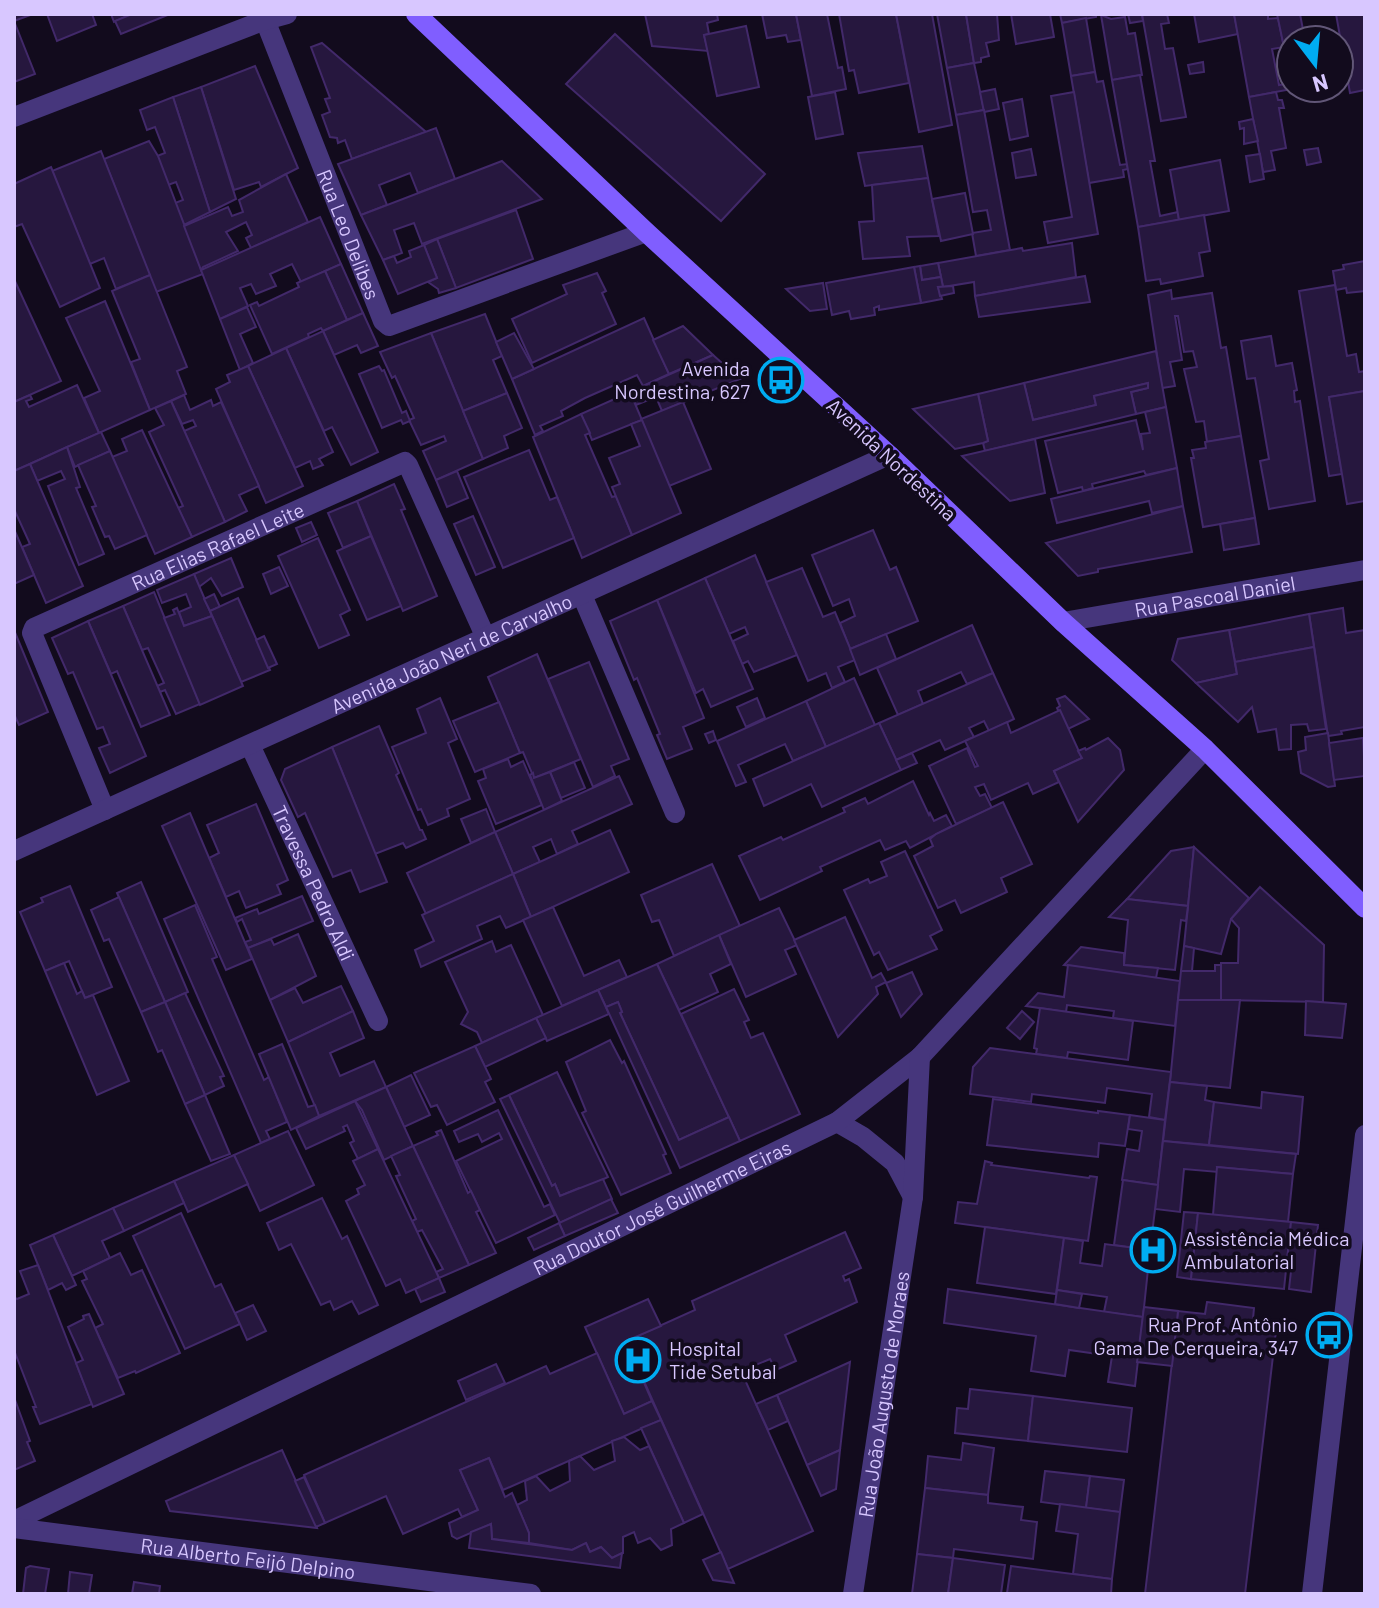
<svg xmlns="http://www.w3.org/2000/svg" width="1379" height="1608" font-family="Barlow,sans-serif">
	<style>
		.building { fill: #26173e; stroke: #42296a; stroke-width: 2 }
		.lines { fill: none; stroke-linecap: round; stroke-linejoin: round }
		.service { stroke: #46367c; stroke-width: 20 }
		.minor { stroke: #46367c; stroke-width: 20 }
		.secondary { stroke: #805eff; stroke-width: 20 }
		.labels { text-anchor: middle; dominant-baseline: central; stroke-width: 7; stroke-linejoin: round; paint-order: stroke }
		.street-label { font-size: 20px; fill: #d8c7ff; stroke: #120b1d }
		.poi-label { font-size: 20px; fill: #d8c7ff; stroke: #120b1d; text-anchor: end }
	</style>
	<rect width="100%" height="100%" fill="#120b1d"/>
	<g class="building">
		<polygon points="14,14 33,14 14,21"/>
		<polygon points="47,14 92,14 96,25 57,41"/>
		<polygon points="111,14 132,14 114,22"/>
		<polygon points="132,14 170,14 121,34 115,21"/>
		<polygon points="645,14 717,14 718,20 707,23 709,34 704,35 708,51 652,46"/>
		<polygon points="762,14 796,14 801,40 788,42 786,35 767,38"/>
		<polygon points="796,14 827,14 838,68 842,67 846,89 812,96"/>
		<polygon points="839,14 896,14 909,83 859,93 854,70 849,71"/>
		<polygon points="896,14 932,14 952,125 919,132"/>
		<polygon points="937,14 966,14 974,63 947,68"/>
		<polygon points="966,14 997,14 999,40 986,43 989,56 981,58 981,62 974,63"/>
		<polygon points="1011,14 1050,14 1054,37 1016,44"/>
		<polygon points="1060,14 1096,14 1096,17 1062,23"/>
		<polygon points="1128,14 1142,14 1143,21 1130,23"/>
		<polygon points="1142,14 1167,14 1169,23 1161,24 1165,49 1173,48 1186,117 1161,121"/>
		<polygon points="1194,14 1234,14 1238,34 1199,42"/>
		<polygon points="1234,14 1268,14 1268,19 1278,18 1284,47 1272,49 1279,85 1291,83 1292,89 1249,97"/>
		<polygon points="1277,14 1300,14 1305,40 1291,40 1291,50 1285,52"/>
		<polygon points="1336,14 1365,14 1365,90 1350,93"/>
		<polygon points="1101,15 1111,19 1125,17 1128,34 1135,33 1142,75 1112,80"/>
		<polygon points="1086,18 1095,72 1071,76 1062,23"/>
		<polygon points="14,21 35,74 14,82"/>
		<polygon points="746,26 759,87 717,96 704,35"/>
		<polygon points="615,34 765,174 721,221 566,84"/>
		<polygon points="322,43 426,132 352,159 345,140 338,143 337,138 330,137 322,115 330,112 325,99 330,98 311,47"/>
		<polygon points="1203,62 1204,72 1190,74 1188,65"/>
		<polygon points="974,63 984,110 956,115 947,68"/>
		<polygon points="255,66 298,168 261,187 259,182 234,190 201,87"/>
		<polygon points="1095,72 1097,82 1103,81 1120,165 1127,164 1128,169 1123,170 1124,177 1089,183 1071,76"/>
		<polygon points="1140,75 1155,161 1150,161 1160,216 1178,212 1179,220 1138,227 1112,80"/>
		<polygon points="201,87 236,199 210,212 173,97"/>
		<polygon points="995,89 999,109 984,112 980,92"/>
		<polygon points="835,92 843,134 816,139 808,97"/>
		<polygon points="1074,92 1098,234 1048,243 1044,222 1072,217 1051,96"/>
		<polygon points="1276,92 1278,100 1282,100 1284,108 1279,108 1286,148 1271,151 1275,170 1263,172 1249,97"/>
		<polygon points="173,97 210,212 184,225 175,203 183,200 176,182 168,185 157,156 165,153 155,127 147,130 140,110"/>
		<polygon points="1022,99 1028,136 1010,140 1003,103"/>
		<polygon points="984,110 1010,250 976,256 972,233 991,230 987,210 973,212 956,115"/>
		<polygon points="1253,119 1258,141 1244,144 1244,128 1240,129 1239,122"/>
		<polygon points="436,128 455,179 418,193 410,173 379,185 387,205 361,215 338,164"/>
		<polygon points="149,141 158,156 203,274 156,292 104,159"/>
		<polygon points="922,146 928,178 865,186 858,153"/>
		<polygon points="1318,148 1321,162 1307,165 1304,150"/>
		<polygon points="1031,149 1036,175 1016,178 1012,153"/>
		<polygon points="101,151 150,275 116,289 104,258 90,264 52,171"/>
		<polygon points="1260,154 1264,179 1250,182 1246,156"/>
		<polygon points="1220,160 1229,211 1179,220 1170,170"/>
		<polygon points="502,161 542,199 422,244 414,223 394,230 402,253 383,260 361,215"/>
		<polygon points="51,167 100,288 60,307 22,224 14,227 14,184"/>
		<polygon points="286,174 308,222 251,248 246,238 252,235 246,222 226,232 238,251 203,267 201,270 184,226 228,207 232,216 243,212 239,200"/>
		<polygon points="928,178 939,236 907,237 910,256 863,259 859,222 874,221 872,185"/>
		<polygon points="965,193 973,234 941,241 932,199"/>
		<polygon points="516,210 533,259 456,288 437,239"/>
		<polygon points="1204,215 1210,251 1199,253 1203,276 1161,284 1160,279 1146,281 1138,227"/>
		<polygon points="320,217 341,264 301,282 292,264 270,274 276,286 256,294 251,284 240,288 248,306 220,319 201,270"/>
		<polygon points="437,239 456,288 439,293 438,289 428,282 437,278 424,245"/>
		<polygon points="1072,243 1076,277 975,296 974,282 943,287 938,263 1022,248 1023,251"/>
		<polygon points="424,245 437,278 398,294 383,260 394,256 397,263 411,257 409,251"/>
		<polygon points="1365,261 1365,291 1347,293 1346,288 1336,290 1333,271 1344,269 1343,265"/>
		<polygon points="938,263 941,277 922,280 920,266"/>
		<polygon points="341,264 363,313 347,320 325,271"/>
		<polygon points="920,266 922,280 941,277 943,287 938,287 942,299 921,303 914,267"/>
		<polygon points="914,267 921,303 879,310 879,306 874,308 875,315 851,319 849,311 832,315 826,283"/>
		<polygon points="325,271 347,320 323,331 321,328 308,334 309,337 272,354 250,305 257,302 259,306 299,287 297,283"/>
		<polygon points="597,273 606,291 602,293 616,324 532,363 512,319 567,294 563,285"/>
		<polygon points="150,275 187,367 177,371 186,394 150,410 131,362 140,359 112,291"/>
		<polygon points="1085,276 1090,302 979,317 975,296"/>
		<polygon points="14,279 61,381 14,402"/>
		<polygon points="823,283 827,309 810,311 786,289"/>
		<polygon points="1335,285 1347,356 1356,354 1359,372 1365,371 1365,391 1329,397 1342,474 1329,476 1299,291"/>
		<polygon points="953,286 954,293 940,296 938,287"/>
		<polygon points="1171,290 1172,299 1212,293 1221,348 1226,347 1241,436 1207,442 1204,421 1196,422 1184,369 1197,367 1193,351 1184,352 1178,316 1175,316 1182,360 1170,362 1175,386 1162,388 1148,295"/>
		<polygon points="105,301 150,410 99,433 84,398 100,391 66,318"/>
		<polygon points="247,307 256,327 240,334 253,363 240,370 220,319"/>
		<polygon points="363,313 378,346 361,353 357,345 334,355 323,331"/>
		<polygon points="485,314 502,356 493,360 507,393 463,411 431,333"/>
		<polygon points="644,318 669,374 643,386 637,375 585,398 561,411 563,416 540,426 543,431 535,435 512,379"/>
		<polygon points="683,326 713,355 669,374 653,340"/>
		<polygon points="323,331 378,452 351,465 332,427 324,431 286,348"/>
		<polygon points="431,333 483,459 436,480 423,451 446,441 444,436 421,445 409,420 414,418 395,376 392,378 380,352"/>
		<polygon points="514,333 534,369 512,379 496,342"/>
		<polygon points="1271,336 1276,366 1292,363 1297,390 1294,391 1295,402 1300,401 1315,501 1269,509 1260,461 1269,459 1255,378 1247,379 1241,341"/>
		<polygon points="286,348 333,452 319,459 323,465 313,469 310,461 295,468 248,366"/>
		<polygon points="1156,351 1166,407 1136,414 1131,392 1148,388 1148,383 1094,396 1096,405 1033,420 1024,383"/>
		<polygon points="713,355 740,379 662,411 650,383"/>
		<polygon points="248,366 303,486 266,503 216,389 230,382 227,375"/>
		<polygon points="379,366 382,371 384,370 402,413 406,411 410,421 403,424 401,420 382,428 359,374"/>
		<polygon points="650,383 656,397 636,405 630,392"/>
		<polygon points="1024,383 1033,420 1096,405 1094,396 1148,383 1148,388 1131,392 1136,414 985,451 983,443 988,441 978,394"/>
		<polygon points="77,385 99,433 14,471 14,402 30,395 32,399 26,401 29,407"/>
		<polygon points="1365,391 1365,501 1347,504 1329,397"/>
		<polygon points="630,392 642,420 592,440 581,414"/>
		<polygon points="507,393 522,428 504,436 508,448 483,459 463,411"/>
		<polygon points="978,394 988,441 983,443 955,449 913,409"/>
		<polygon points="184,395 190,410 211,400 213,406 221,402 259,486 239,495 247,511 225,522 184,431 196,426 193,420 182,424 171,401"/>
		<polygon points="171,401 225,522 192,537 178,508 183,506 149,432 164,425 155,408"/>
		<polygon points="683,402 711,469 669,486 641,419"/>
		<polygon points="1166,407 1177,468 1146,475 1144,471 1092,484 1093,488 1083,491 1082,487 1058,493 1045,441 1136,420 1143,450 1141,434 1150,433 1145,412"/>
		<polygon points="581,414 590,433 585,435 612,497 616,496 632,535 582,558 533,437"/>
		<polygon points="642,420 681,513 632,535 612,487 620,484 609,458 640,446 631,424"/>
		<polygon points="142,430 192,537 155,554 112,457 127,451 122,439"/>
		<polygon points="101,432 110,451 75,467 67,447"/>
		<polygon points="1241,436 1255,518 1203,527 1191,458 1194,458 1192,450 1206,448 1205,442"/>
		<polygon points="1035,439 1045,493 1010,501 962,456"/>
		<polygon points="67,447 80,487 76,488 104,554 79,565 48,486 65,479 61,471 37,481 30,464"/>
		<polygon points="529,450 550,500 557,497 574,538 503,568 464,477"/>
		<polygon points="110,451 147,535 115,549 109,536 105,537 92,507 96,506 78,465"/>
		<polygon points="30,464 83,586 46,603 22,547 30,544 14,509 14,471"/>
		<polygon points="1177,468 1183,506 1152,513 1149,501 1057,523 1051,499"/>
		<polygon points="457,471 468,498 447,507 436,480"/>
		<polygon points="394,484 405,509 401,510 437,596 403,611 357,501"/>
		<polygon points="357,501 371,536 343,548 328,513"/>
		<polygon points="1183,506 1192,552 1098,569 1098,572 1078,576 1046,543"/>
		<polygon points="473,516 495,567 476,575 454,524"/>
		<polygon points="1255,518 1259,544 1224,550 1220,524"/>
		<polygon points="311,522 317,535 302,542 296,528"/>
		<polygon points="14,529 34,575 14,584"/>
		<polygon points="873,530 890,570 896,567 918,621 850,649 840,623 855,616 849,599 833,606 812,555"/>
		<polygon points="371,536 401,606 367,620 337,551"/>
		<polygon points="318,538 350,610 340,615 349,635 319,648 278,556"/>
		<polygon points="755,555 797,655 754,672 748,661 742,664 733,641 748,634 745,627 729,634 705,578"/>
		<polygon points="231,558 243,587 222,596 211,578 199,587 194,574"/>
		<polygon points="279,567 288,586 271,594 263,574"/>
		<polygon points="802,568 823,617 835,612 855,660 838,667 845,682 832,688 826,673 808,681 766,582"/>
		<polygon points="194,574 212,616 184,626 179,612 191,607 186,594 162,603 157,590"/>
		<polygon points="705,578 753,689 711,707 703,689 696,693 657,600"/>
		<polygon points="154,592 200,704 176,714 165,690 160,692 157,686 164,683 148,648 142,650 123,606"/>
		<polygon points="214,594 220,607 210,611 204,599"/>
		<polygon points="238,598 270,670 241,682 210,611"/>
		<polygon points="657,600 704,718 683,727 692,749 667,759 657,735 660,734 637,678 634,680 610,621"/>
		<polygon points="123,606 170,715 141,727 117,671 111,674 88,621"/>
		<polygon points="177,608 184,626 212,616 243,686 200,705 164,618 175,614 173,610"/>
		<polygon points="1343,608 1346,633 1365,630 1365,727 1341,731 1342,734 1328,736 1309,614"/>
		<polygon points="1309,614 1314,647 1235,662 1229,630"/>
		<polygon points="88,621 146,756 110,773 99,748 110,744 103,727 97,729 73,672 68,674 52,638"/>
		<polygon points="972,625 993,673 967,684 961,672 918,691 923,704 898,715 877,668"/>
		<polygon points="14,630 48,712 19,725 14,714"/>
		<polygon points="1229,630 1237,674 1196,683 1172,660 1178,639"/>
		<polygon points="886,634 896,659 860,675 850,649"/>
		<polygon points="264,636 277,664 268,668 256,640"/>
		<polygon points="1314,647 1326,729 1309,731 1307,724 1291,725 1291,749 1279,750 1276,729 1258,732 1252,707 1238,722 1196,683 1237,674 1235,662"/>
		<polygon points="537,654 581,759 534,778 523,752 520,753 488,677"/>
		<polygon points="589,662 629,759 611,766 615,776 593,787 548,679"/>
		<polygon points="993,673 1014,719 989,731 984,721 969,728 974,737 965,741 945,750 940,740 896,760 879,723"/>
		<polygon points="854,678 875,725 826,747 806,701"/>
		<polygon points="1065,696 1089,719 1068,729 1057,708 1060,706 1057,699"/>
		<polygon points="440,698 457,739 448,743 470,799 447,809 449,816 428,825 421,809 418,810 392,747 426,733 417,709"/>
		<polygon points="757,698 765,718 746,727 737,707"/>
		<polygon points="806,701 826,747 793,761 785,744 738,765 746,782 736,786 717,741"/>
		<polygon points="499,702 520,753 475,772 453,721"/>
		<polygon points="1060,710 1082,758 1054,771 1059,782 1033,794 1028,783 991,800 984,784 975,787 980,796 985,794 992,808 956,824 929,766 967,748 975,767 978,766 965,741 1007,722 1011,733"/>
		<polygon points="879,723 901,770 822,807 811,784 764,806 753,779"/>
		<polygon points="379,726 399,773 396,775 420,830 422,830 426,839 406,848 403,843 375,854 332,747"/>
		<polygon points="713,731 716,740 709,743 705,734"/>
		<polygon points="1328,733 1335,786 1328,787 1301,773 1298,752 1306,750 1305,737"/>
		<polygon points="1108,738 1120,750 1124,770 1078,822 1054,771 1082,758 1078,751 1085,748 1086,750"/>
		<polygon points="1363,738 1365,776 1334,780 1329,743"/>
		<polygon points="332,747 387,882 360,892 351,870 333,877 305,813 298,817 281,780 285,769"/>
		<polygon points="912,753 917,763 901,770 896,760"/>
		<polygon points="508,759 511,767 523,761 542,805 496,824 478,781 486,778 483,769"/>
		<polygon points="574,762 585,788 561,798 550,772"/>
		<polygon points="550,772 562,801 544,810 530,775 533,773 534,778"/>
		<polygon points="619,776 632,804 572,831 578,844 557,854 551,839 533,847 540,862 513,874 495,832"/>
		<polygon points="913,781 929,815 930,813 934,821 946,815 952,826 910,848 906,841 885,850 880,840 820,867 822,871 760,900 739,856 781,837 783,840 845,812 843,808 865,798 868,804"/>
		<polygon points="1003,802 1032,864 1001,878 1007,892 961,913 955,900 938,908 914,856 933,846 930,839 936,834"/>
		<polygon points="256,804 288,880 277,885 281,894 246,908 239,891 226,897 209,858 219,853 207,825"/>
		<polygon points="486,809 495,832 471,843 461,819"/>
		<polygon points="190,813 252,959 226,970 162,826"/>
		<polygon points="610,830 629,872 531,917 513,874"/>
		<polygon points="495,832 513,874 426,914 407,873"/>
		<polygon points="1194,847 1188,906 1127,899 1171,851"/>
		<polygon points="1194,847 1249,898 1231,919 1221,954 1184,946"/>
		<polygon points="905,851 942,930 930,936 937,949 888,970 879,952 874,955 844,890 868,879 870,883 887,876 881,862"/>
		<polygon points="712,864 740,926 674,956 659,920 652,922 641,895"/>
		<polygon points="513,874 531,917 506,928 500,916 477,926 482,939 421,967 415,950 434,941 422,915"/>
		<polygon points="141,882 188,992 165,1002 117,893"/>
		<polygon points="70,886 112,987 85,998 69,961 45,971 20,912 43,902 41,898"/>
		<polygon points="1260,887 1324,945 1323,1002 1221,1000 1221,963 1238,963 1239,928 1231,919"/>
		<polygon points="302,896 313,921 248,948 245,942 251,940 242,919 237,922 235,918 257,909 259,914"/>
		<polygon points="119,897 165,1002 141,1012 109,939 104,941 91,910"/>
		<polygon points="1127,899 1188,906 1186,921 1181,920 1175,970 1124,965 1128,920 1109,917"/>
		<polygon points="195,905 217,957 212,959 264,1080 269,1077 287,1122 266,1131 270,1139 261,1143 164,919"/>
		<polygon points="553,907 584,976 619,960 627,977 562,1006 523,920"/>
		<polygon points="779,908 797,945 785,950 796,974 746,997 719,935"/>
		<polygon points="845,917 872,978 881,973 886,982 876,987 878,994 838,1037 794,940"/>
		<polygon points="298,934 316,976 270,1000 248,948 271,939 274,945"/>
		<polygon points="719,935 731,964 710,974 718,992 679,1010 657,964"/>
		<polygon points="492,941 496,952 511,945 543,1015 482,1043 477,1032 461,1024 468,1012 445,962"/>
		<polygon points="1184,946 1194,948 1192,971 1181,971"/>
		<polygon points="1081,947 1124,953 1124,965 1158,968 1156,978 1064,965"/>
		<polygon points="64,963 77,994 82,991 85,998 93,995 129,1081 97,1095 45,971"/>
		<polygon points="657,964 729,1117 679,1140 620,1013 622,1012 618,1002 606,1007 598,990"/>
		<polygon points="1068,965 1180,981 1175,1026 1113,1018 1114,1011 1067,1005 1066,1012 1026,1006 1038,993 1064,997"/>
		<polygon points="1215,965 1221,965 1221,1000 1178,1000 1181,971 1215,971"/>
		<polygon points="912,972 922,994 901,1017 886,983"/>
		<polygon points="341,986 353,1011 288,1042 270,1000 295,988 303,1003"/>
		<polygon points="734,989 749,1020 744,1022 751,1038 763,1033 800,1114 740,1141 681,1014"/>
		<polygon points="598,990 609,1014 547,1041 536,1018"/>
		<polygon points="185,993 224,1076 220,1077 224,1086 205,1095 165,1002"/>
		<polygon points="1178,1000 1240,1000 1230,1088 1170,1082"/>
		<polygon points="1306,1001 1346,1004 1342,1038 1305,1035"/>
		<polygon points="165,1002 205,1095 185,1104 162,1050 158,1052 141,1012"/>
		<polygon points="618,1002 622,1012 620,1013 679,1140 729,1117 740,1141 680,1168 606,1007"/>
		<polygon points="1040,1008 1133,1021 1128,1060 1068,1052 1067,1058 1036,1054 1037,1049 1034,1048"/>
		<polygon points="353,1011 364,1038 330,1053 340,1076 374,1061 386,1087 319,1116 288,1042"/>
		<polygon points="1022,1011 1034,1022 1020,1039 1007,1028"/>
		<polygon points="536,1018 546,1038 485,1067 475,1046"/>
		<polygon points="610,1040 622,1063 624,1061 666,1154 663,1155 671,1173 621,1195 582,1113 586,1111 566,1062"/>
		<polygon points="282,1044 308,1107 315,1105 319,1116 291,1130 259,1054"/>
		<polygon points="475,1046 491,1079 485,1082 495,1102 447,1125 437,1105 431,1107 414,1073"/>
		<polygon points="990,1048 1171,1072 1165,1120 1149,1117 1152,1094 1107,1088 1105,1103 1032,1094 1031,1102 970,1094 973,1067"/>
		<polygon points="557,1072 608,1177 580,1190 579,1188 560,1196 555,1184 552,1186 509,1095"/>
		<polygon points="411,1075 430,1115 404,1127 386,1087"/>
		<polygon points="1170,1082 1207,1086 1205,1100 1214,1102 1209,1145 1163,1141"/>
		<polygon points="386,1087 413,1146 384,1160 362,1110 355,1101"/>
		<polygon points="1262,1092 1303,1097 1298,1154 1209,1145 1214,1102 1261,1108"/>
		<polygon points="205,1095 230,1154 211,1161 185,1104"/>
		<polygon points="509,1095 552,1186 555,1184 560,1196 603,1179 612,1199 560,1223 500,1099"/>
		<polygon points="993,1099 1098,1113 1098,1111 1130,1115 1125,1146 1099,1143 1098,1157 987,1145"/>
		<polygon points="355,1101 378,1149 358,1159 350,1143 354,1141 347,1125 343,1127 345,1131 306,1149 296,1128"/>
		<polygon points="498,1110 544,1207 550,1204 555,1215 496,1243 456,1161 502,1139 499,1133 482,1142 478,1134 459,1142 454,1131"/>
		<polygon points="1130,1115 1165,1120 1158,1185 1122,1180 1127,1149 1139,1151 1142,1131 1128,1129"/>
		<polygon points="441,1130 468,1193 471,1191 480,1210 476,1212 496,1253 469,1265 413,1146 438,1135 436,1132"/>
		<polygon points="288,1131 314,1185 260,1211 234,1155"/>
		<polygon points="1163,1141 1296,1154 1293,1174 1217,1167 1218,1172 1184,1169 1180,1212 1155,1209"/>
		<polygon points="413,1146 469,1265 439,1278 436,1272 443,1269 422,1230 417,1232 412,1221 416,1219 396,1176 400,1175 391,1156"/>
		<polygon points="378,1149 439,1278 406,1293 400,1279 386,1286 346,1201 359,1194 357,1189 365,1185 353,1161"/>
		<polygon points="234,1155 248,1184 188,1212 174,1181"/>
		<polygon points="985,1161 992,1163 991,1165 1089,1178 1090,1176 1097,1177 1088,1241 955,1223 958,1202 977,1204"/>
		<polygon points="1217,1167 1293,1174 1288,1222 1213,1215"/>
		<polygon points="1123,1180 1158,1185 1150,1250 1114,1245"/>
		<polygon points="174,1181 184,1203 124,1231 113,1208"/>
		<polygon points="322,1198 342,1239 347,1236 378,1305 359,1314 352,1301 334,1310 330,1301 321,1305 291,1244 279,1250 267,1223"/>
		<polygon points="611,1199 618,1213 565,1236 559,1223"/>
		<polygon points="113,1208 124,1231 102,1241 110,1258 72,1276 53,1235"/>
		<polygon points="1184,1212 1198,1213 1191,1279 1177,1277"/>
		<polygon points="181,1213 215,1287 221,1284 240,1324 185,1349 133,1236"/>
		<polygon points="1198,1213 1291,1222 1284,1289 1191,1279"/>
		<polygon points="1291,1222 1318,1225 1311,1292 1289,1289 1292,1262 1287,1262"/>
		<polygon points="559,1223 565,1236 534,1250 528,1238"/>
		<polygon points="985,1227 1064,1238 1056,1294 977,1283"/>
		<polygon points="845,1232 861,1268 843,1276 845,1281 849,1279 857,1302 785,1335 796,1361 776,1370 770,1359 741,1371 813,1531 728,1569 626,1341 695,1310 692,1301"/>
		<polygon points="53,1235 76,1285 66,1290 62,1283 48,1290 30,1245"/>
		<polygon points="1064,1238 1083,1241 1080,1263 1102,1266 1105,1244 1150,1250 1143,1317 1104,1312 1107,1297 1057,1290"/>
		<polygon points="120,1253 131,1275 142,1270 180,1353 136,1373 135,1371 118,1378 95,1328 103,1324 82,1281 87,1279 83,1271"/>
		<polygon points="38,1265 92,1404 40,1424 33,1407 36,1407 14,1350 14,1297 17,1299 29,1294 20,1271"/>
		<polygon points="439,1278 445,1292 421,1302 415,1289"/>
		<polygon points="948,1289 1143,1317 1135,1386 1108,1382 1112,1356 1069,1350 1065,1376 1031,1371 1036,1336 944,1323"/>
		<polygon points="1057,1290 1082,1294 1079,1308 1055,1304"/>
		<polygon points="648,1299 661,1326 626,1341 652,1401 624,1414 585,1327"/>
		<polygon points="1207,1302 1254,1308 1253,1319 1277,1322 1245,1594 1145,1594 1178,1311 1205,1314"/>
		<polygon points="253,1305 266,1331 247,1340 235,1313"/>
		<polygon points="1144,1307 1178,1311 1172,1366 1137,1362"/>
		<polygon points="89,1314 124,1394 93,1407 76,1363 83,1360 68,1327 84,1319 83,1316"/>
		<polygon points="597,1353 624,1414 652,1401 661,1420 503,1490 489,1458 460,1470 478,1510 462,1517 458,1509 403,1534 386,1496 325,1523 304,1475 546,1366 550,1374"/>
		<polygon points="850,1362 840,1450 807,1465 777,1395"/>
		<polygon points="496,1364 505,1383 466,1400 458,1381"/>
		<polygon points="970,1389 1033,1396 1028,1441 955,1433 957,1408 968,1409"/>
		<polygon points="777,1395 788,1421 768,1430 756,1404"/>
		<polygon points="1033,1396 1132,1408 1127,1452 1028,1441"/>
		<polygon points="14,1397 30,1441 27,1442 35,1461 14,1470"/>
		<polygon points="661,1420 703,1514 684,1523 641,1428"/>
		<polygon points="624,1437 640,1450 649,1446 684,1523 671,1529 672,1545 661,1550 650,1538 638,1543 634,1532 623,1537 623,1553 612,1558 601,1547 590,1552 586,1543 572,1550 529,1543 529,1533 517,1505 527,1500 525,1481 536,1476 550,1491 570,1481 569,1461 580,1456 594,1470 615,1461 612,1441"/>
		<polygon points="963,1443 994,1448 988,1495 925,1488 928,1456 961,1460"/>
		<polygon points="282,1450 317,1528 170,1511 166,1501"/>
		<polygon points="840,1450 836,1489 821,1496 807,1465"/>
		<polygon points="489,1458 505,1497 512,1493 529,1533 529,1543 492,1539 491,1524 457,1539 452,1536 449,1523 478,1510 460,1470"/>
		<polygon points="1045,1471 1090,1476 1086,1508 1041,1502"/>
		<polygon points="1090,1476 1124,1480 1120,1512 1086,1508"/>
		<polygon points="304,1477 325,1523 316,1527 295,1481"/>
		<polygon points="925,1488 988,1495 988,1503 1023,1507 1021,1520 1037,1522 1033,1559 954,1549 953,1558 917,1554"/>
		<polygon points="1060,1504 1120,1512 1112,1579 1073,1574 1078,1534 1056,1531"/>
		<polygon points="491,1524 492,1539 572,1550 586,1543 590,1552 601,1547 612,1558 622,1553 620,1568 469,1548 471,1532"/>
		<polygon points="721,1552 728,1569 734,1583 713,1580 703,1560"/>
		<polygon points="917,1554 953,1558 948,1594 912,1594"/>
		<polygon points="953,1558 1005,1565 1001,1594 948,1594"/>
		<polygon points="30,1566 49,1569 45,1594 23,1594 26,1568"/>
		<polygon points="1011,1566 1112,1579 1111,1594 1007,1593"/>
		<polygon points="70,1572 92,1575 89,1594 68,1594"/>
		<polygon points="134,1582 160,1586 159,1594 132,1594"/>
	</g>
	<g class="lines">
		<g class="service">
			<path id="s1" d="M265,20L383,321L389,326L646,232"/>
			<polyline points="582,595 675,813"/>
			<path id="s2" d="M105,810L32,633L34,628L405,462L408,465L486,638"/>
		</g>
		<g class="minor">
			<polyline points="14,117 265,20 287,14"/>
			<path id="s3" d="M1063,622L1365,570"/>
			<path id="s4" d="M250,745L378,1021"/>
			<path id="s5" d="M14,851L889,455"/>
			<polyline points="837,1122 863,1137 895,1163 913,1197"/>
			<path id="s6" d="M14,1521L837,1122L920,1057L1205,749"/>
			<path id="s7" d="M14,1528L531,1594"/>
			<path id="s8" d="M853,1594L913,1197L920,1057"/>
			<polyline points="1312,1594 1365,1135"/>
		</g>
		<polyline class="secondary" points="416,14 646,232 889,455 1063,622 1205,749 1365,908"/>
	</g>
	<defs>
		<g id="bus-ring" transform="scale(2.3)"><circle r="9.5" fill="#120b1d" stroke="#00acf2" stroke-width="1.5"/><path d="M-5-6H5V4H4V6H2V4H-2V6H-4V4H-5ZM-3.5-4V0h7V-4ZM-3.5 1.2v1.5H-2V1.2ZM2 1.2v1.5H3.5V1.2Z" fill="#00acf2"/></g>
		<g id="hospital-ring" transform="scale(2.3)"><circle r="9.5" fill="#120b1d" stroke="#00acf2" stroke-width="1.5"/><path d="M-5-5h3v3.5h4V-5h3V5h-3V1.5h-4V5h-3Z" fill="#00acf2"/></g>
	</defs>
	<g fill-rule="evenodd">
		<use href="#bus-ring" x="781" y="380"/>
		<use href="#hospital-ring" x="1153" y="1250"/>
		<use href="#bus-ring" x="1329" y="1335"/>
		<use href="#hospital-ring" x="638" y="1360"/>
	</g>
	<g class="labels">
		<g class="street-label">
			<text stroke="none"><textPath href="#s1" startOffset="230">Rua Leo Delibes</textPath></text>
			<text transform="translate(892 459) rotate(43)">Avenida Nordestina</text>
			<text stroke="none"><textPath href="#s2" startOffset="398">Rua Elias Rafael Leite</textPath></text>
			<text stroke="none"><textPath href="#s3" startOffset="154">Rua Pascoal Daniel</textPath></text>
			<text stroke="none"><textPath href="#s5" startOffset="480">Avenida João Neri de Carvalho</textPath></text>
			<text stroke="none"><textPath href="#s4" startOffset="152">Travessa Pedro Aldi</textPath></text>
			<text stroke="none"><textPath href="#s6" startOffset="720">Rua Doutor José Guilherme Eiras</textPath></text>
			<text stroke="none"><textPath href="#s8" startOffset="202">Rua João Augusto de Moraes</textPath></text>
			<text stroke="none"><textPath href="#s7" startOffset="236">Rua Alberto Feijó Delpino</textPath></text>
		</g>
		<g class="poi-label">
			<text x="750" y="368">Avenida<tspan x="750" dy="23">Nordestina, 627</tspan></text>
			<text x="1184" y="1238" text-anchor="start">Assistência Médica<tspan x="1184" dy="23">Ambulatorial</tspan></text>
			<text x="1298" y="1324">Rua Prof. Antônio<tspan x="1298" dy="23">Gama De Cerqueira, 347</tspan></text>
			<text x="669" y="1348" text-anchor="start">Hospital<tspan x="669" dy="23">Tide Setubal</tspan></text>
		</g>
	</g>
	<rect width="1379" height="1608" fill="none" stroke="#d8c7ff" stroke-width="32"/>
	<g transform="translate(1315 64) rotate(164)"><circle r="38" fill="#120b1d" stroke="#615677" stroke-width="2"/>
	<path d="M0-6L14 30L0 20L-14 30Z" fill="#00acf2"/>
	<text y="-12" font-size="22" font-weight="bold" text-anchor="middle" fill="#d8c7ff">N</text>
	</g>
</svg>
